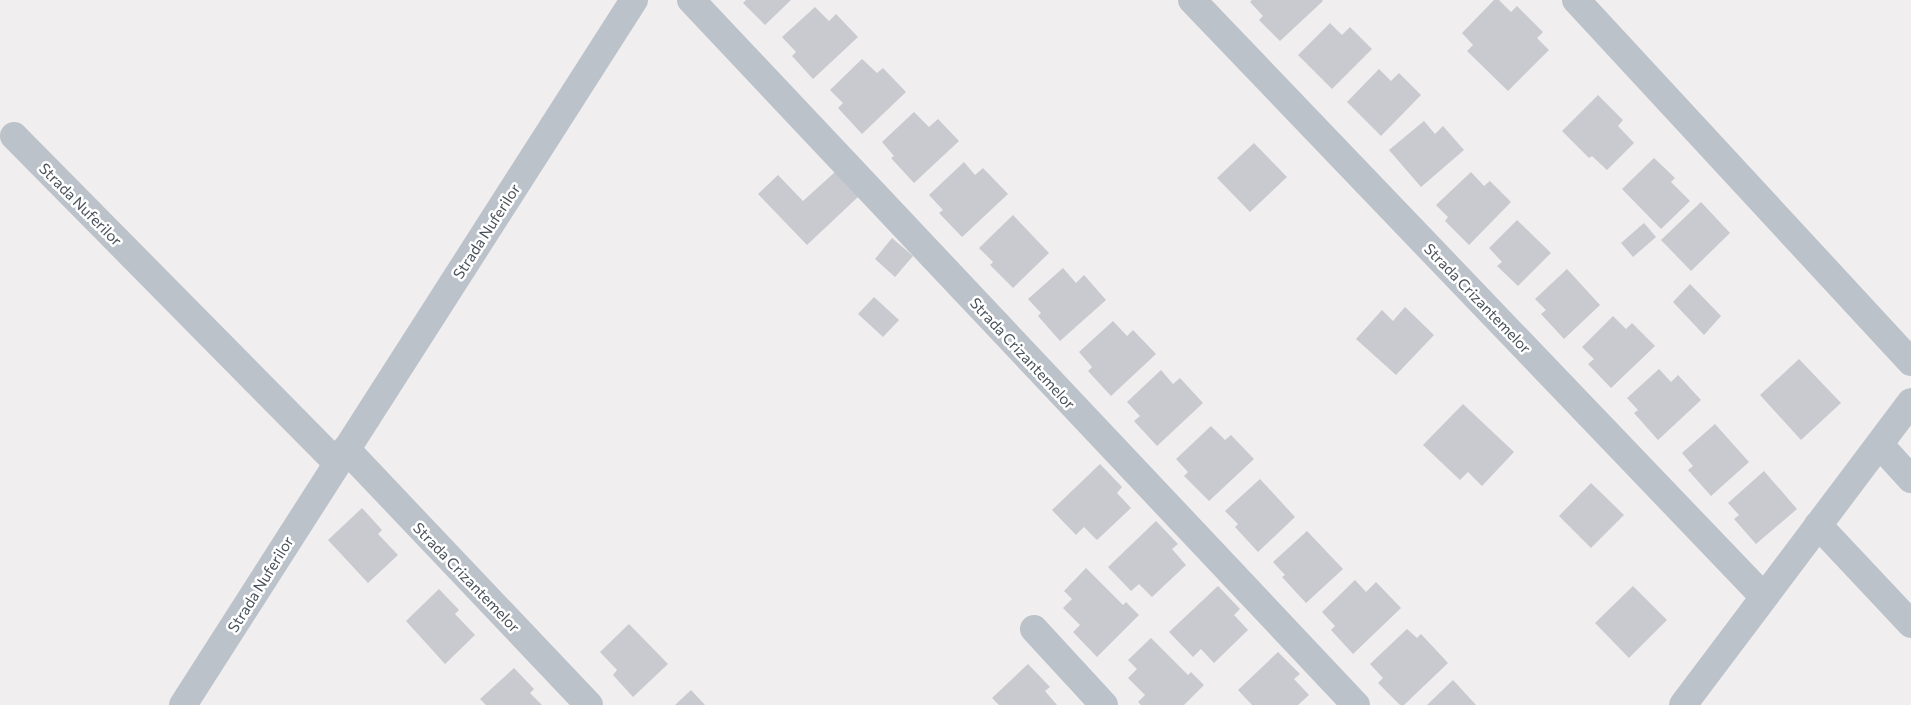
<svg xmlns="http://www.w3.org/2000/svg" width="1911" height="705" font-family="Commissioner,sans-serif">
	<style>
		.building { fill: #c9cad0 }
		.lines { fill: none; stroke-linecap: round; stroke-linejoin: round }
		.street { stroke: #bbc2ca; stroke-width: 28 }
		.labels { text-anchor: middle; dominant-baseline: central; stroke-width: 5; stroke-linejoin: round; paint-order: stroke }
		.street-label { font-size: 15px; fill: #48515a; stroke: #fff }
	</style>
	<rect width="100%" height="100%" fill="#f0eeee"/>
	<g class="building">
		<polygon points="746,0 791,0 765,25 743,3"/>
		<polygon points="1252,0 1322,0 1323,1 1280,41 1259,20 1263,16 1250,2"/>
		<polygon points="1494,0 1499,0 1511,12 1517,6 1543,32 1537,38 1549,50 1508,91 1467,51 1473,45 1462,33"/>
		<polygon points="815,7 829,21 836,14 858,37 813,79 792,56 796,52 782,37"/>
		<polygon points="1330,23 1342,35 1350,27 1372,49 1332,89 1298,55"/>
		<polygon points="862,59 877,73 883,68 906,92 862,134 838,108 843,103 830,90"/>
		<polygon points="1379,69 1391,81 1399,73 1421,95 1381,136 1347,102"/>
		<polygon points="1598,95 1623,120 1618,126 1634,143 1607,170 1592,156 1589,158 1562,131"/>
		<polygon points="914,112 929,127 938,119 959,141 914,183 891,158 894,156 882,142"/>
		<polygon points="1424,121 1435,134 1443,126 1464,150 1421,187 1389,150"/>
		<polygon points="1254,143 1287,177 1250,212 1217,178"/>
		<polygon points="1654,158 1675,178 1671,182 1690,201 1661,229 1622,189"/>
		<polygon points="964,162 975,175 983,168 1008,194 962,237 939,213 943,210 929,195"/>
		<polygon points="836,171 859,196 807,245 758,194 778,175 803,201"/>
		<polygon points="1471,172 1484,186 1490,181 1511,202 1469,245 1445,221 1448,217 1436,205"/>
		<polygon points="1701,202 1730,233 1691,271 1661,240"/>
		<polygon points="1013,215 1049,253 1013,288 990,265 993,262 979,248"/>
		<polygon points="1517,220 1551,253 1518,286 1497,266 1502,262 1489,248"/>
		<polygon points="1644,223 1656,237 1633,257 1621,243"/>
		<polygon points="892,238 913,256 895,277 875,259"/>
		<polygon points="1063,268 1076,283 1084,275 1106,300 1060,341 1038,316 1041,313 1028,299"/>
		<polygon points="1567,269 1600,305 1564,339 1541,314 1546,310 1535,299"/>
		<polygon points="1690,284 1721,316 1704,335 1673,302"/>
		<polygon points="874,297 899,320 883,337 858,314"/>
		<polygon points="1405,307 1434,335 1396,375 1356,339 1382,310 1393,321"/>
		<polygon points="1613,316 1626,329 1632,323 1655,346 1611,388 1588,364 1594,359 1582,347"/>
		<polygon points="1113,321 1127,336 1133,330 1156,354 1111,396 1088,371 1092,367 1079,352"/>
		<polygon points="1799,359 1841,403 1801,440 1760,395"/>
		<polygon points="1659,369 1671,382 1678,375 1701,400 1658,440 1634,413 1638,410 1627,398"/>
		<polygon points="1161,370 1173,384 1180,378 1203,403 1157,446 1134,421 1140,416 1127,402"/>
		<polygon points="1463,404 1514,452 1482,486 1468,472 1460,480 1423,445"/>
		<polygon points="1715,424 1749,462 1711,496 1688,470 1693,466 1682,453"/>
		<polygon points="1211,426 1225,440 1231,435 1254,459 1209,501 1184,476 1188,472 1176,459"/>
		<polygon points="1100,464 1122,487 1117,493 1131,508 1097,540 1084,527 1076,535 1052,510"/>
		<polygon points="1764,471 1797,509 1756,544 1734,519 1739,515 1728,503"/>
		<polygon points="1260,479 1295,517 1258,552 1235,527 1238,524 1225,511"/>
		<polygon points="1591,483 1624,515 1591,548 1559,516"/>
		<polygon points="362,508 382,530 378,534 398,555 368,583 328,540"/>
		<polygon points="1156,521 1178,544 1172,549 1186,565 1152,597 1139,584 1131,591 1108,567"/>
		<polygon points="1307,531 1343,569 1306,603 1282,577 1285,575 1273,562"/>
		<polygon points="1086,568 1123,605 1126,602 1139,615 1097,657 1073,632 1080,625 1063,608 1072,599 1064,591"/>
		<polygon points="1355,580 1366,592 1376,582 1401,608 1353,654 1331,630 1335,626 1322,612"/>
		<polygon points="1218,586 1240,609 1234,615 1248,630 1214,663 1201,649 1193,657 1169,632"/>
		<polygon points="1633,586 1667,620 1629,658 1595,623"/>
		<polygon points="439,589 459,610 455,614 475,635 445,664 406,621"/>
		<polygon points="629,624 668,664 633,697 613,675 617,670 600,652"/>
		<polygon points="1407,629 1417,638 1421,634 1448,663 1404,705 1400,705 1378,683 1383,678 1370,664"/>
		<polygon points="1151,638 1188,675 1191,672 1204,685 1184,705 1141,705 1138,702 1145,695 1128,678 1137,669 1128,660"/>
		<polygon points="1278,652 1300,674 1294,679 1309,695 1298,705 1252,705 1238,690"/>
		<polygon points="1028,664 1050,687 1045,691 1057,705 999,705 992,698"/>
		<polygon points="514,668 534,689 530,693 542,705 486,705 480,699"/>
		<polygon points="1453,680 1476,705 1427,705"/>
		<polygon points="691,690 705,705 675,705"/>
	</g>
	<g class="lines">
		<g class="street">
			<polyline points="691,0 1356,705"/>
			<polyline points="1192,0 1763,596"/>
			<polyline points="1576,0 1911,362"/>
			<polyline points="14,136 337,463"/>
			<polyline points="1880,445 1911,479"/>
			<polyline points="346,449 589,705"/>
			<polyline points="1818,525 1911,624"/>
			<polyline points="1034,629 1104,705"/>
			<polyline points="183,705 634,0"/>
			<polyline points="1683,705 1911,402"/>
		</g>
	</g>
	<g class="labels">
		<g class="street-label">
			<text transform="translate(81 204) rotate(45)">Strada Nuferilor</text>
			<text transform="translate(486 231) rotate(-57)">Strada Nuferilor</text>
			<text transform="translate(1478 298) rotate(46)">Strada Crizantemelor</text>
			<text transform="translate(1023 353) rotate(47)">Strada Crizantemelor</text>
			<text transform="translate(467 577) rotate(46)">Strada Crizantemelor</text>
			<text transform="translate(260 584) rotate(-58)">Strada Nuferilor</text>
		</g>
	</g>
</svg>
